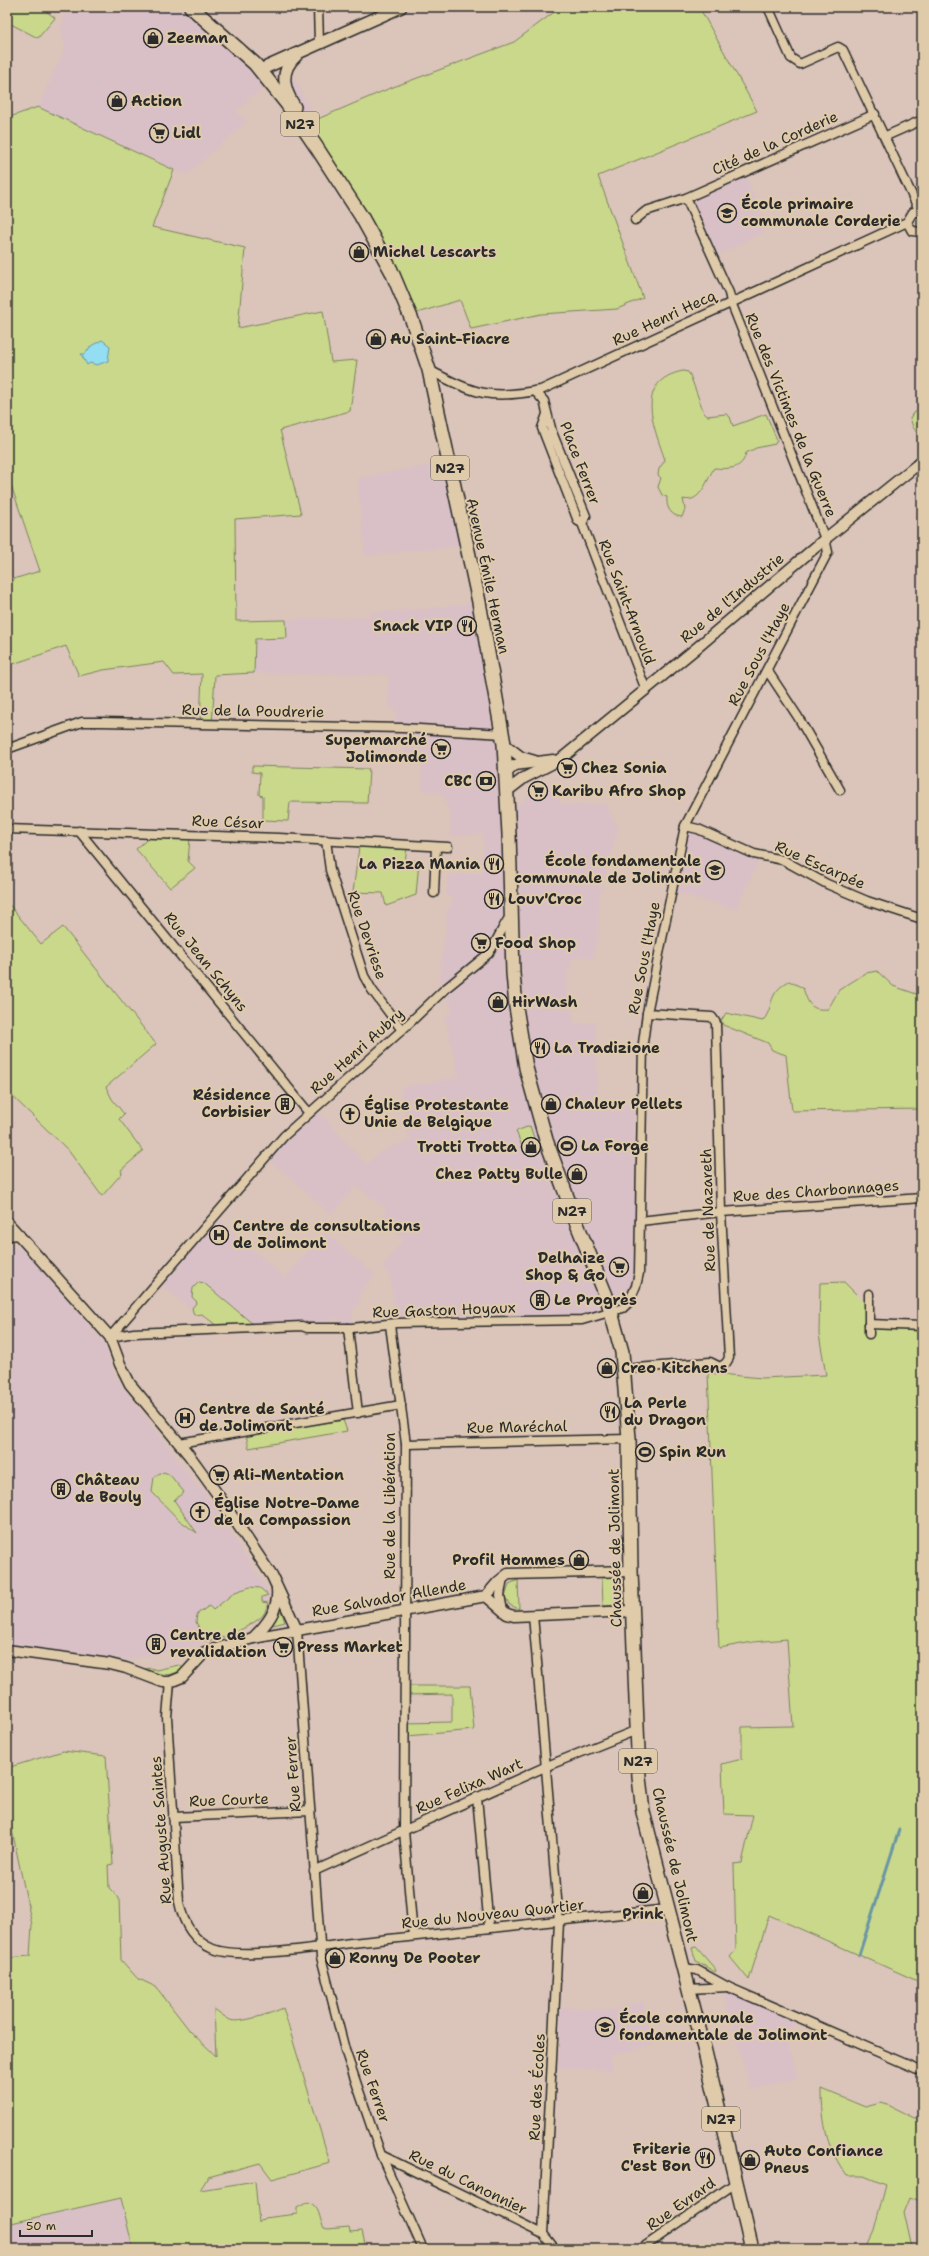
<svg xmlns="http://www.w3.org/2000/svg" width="929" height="2256" font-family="'Shantell Sans',sans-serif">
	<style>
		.built { fill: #d9c0c6 }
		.green { fill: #cad88c; stroke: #7a825c }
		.water { fill: #93def3; stroke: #6996a3 }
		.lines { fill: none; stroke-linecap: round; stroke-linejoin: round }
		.stream { stroke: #6996a3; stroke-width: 3 }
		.minor-casing { stroke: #2b2b2b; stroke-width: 11 }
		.tertiary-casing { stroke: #2b2b2b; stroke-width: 13 }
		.secondary-casing { stroke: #2b2b2b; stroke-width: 14 }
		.primary-casing { stroke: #2b2b2b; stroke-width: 16 }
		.minor { stroke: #dfcbaa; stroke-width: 8 }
		.tertiary { stroke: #dfcbaa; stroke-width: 10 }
		.secondary { stroke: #dfcbaa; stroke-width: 11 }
		.primary { stroke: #dfcbaa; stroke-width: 13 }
		.labels { text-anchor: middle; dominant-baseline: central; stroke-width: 4; stroke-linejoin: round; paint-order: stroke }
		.shield { fill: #dfcbaa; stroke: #615b51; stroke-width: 1 }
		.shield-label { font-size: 14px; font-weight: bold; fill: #2b2b2b }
		.poi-label { font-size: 15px; font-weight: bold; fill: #2b2b2b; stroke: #dfcbaa; text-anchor: start }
		.street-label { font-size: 15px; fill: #2b2b2b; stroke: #dfcbaa }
	</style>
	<rect width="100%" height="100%" fill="#dbc4ba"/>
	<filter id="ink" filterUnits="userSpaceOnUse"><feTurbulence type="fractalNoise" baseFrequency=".025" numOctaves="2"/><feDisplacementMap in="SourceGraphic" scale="8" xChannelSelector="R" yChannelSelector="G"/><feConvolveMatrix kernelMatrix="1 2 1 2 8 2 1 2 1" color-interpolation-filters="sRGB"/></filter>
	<g filter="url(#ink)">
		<g class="built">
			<polygon points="70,7 191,7 269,82 252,97 250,95 247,97 249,100 236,111 246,122 188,173 180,173 38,107 65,48 61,28"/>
			<polygon points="295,63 293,77 316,119 306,124 290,99 288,65"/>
			<polygon points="744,172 768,229 713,258 686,198"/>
			<polygon points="448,462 466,545 365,556 358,478"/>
			<polygon points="479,602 508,804 520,804 544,781 562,805 606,805 618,829 599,897 598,936 592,958 577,956 570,962 566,985 574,1025 595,1022 598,1101 634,1102 636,1264 634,1280 626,1299 580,1317 392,1321 392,1308 395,1308 389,1273 382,1267 404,1240 381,1220 386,1214 384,1212 386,1209 356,1186 331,1214 269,1159 317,1110 366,1165 379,1153 397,1145 409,1143 401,1088 459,1077 445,1017 452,1010 440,977 448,909 452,904 453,896 447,896 448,879 450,874 483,873 483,834 450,836 450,811 445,803 444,794 423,790 421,762 406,763 403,728 396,724 395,708 389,707 388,675 254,673 254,639 287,638 286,620 370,617 370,612 428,609"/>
			<polygon points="685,826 761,855 736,909 671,891"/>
			<polygon points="217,1219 285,1278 325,1232 375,1275 359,1294 361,1300 352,1311 352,1323 344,1323 334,1317 332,1322 254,1325 204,1283 196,1284 192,1292 197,1302 192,1308 187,1306 162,1285"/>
			<polygon points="7,1247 22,1248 103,1341 115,1376 199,1489 202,1488 269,1593 266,1612 260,1620 225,1638 126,1660 7,1643"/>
			<polygon points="728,1987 796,2016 786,2040 798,2077 797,2078 751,2090 723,1991"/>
			<polygon points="643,2002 654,2044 611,2055 612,2070 558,2067 561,2008 611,2010"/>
			<polygon points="121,2198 133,2249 7,2249 7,2224"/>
		</g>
		<g class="green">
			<polygon points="7,7 41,7 55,18 38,38 7,22"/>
			<polygon points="561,7 699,7 757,111 598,176 643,298 617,309 541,314 471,329 460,300 410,315 306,124 388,89 514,42"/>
			<polygon points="38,107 174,170 152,227 245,248 238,328 323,311 331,362 357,360 350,411 280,430 301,514 235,519 236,621 286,620 287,638 255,639 254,673 215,675 212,724 200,724 202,674 174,675 164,662 103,670 79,676 66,646 7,666 7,581 40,571 7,473 7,118"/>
			<path d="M683,371L688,372L690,375L704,413L707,416L726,414L730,417L733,426L766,414L777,440L775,444L756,448L746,453C742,470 729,469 714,468C707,479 701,504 683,499L685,509L682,517C671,516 666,508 667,497L662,495L658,487L661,478L658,475L659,469L665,460C654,427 633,381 683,371Z"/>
			<polygon points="918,411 922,413 922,440 913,427 910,418 913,413"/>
			<polygon points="252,766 369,769 367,803 290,802 288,821 263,820 263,796 259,795 260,773 252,772"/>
			<polygon points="151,836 190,838 188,861 195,868 170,888 136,849"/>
			<polygon points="359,847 407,849 405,860 419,861 416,895 386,906 383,893 353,892"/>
			<polygon points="7,902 41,944 63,927 156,1044 106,1087 112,1099 124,1114 119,1119 143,1151 121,1170 122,1173 102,1196 68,1150 7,1091"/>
			<path d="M877,971L893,986L922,996V1109L792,1111L786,1055L772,1050L768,1043L723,1025L721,1021L726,1013L763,1021C776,1003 766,995 789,981L803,988C808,1003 810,1011 828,1009L839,990L866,973Z"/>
			<polygon points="530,1126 536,1144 523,1149 516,1131"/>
			<polygon points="199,1282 204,1283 254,1325 217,1326 202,1314 194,1315 192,1308 197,1302 192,1297 193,1288"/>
			<polygon points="844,1282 869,1307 870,1324 922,1326 922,1983 769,1915 749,1980 730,1957 736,1950 734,1864 742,1863 753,1815 724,1814 722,1764 742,1759 742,1727 793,1726 787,1639 753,1642 719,1648 708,1373 762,1378 826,1375 819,1334 820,1283"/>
			<polygon points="343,1420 347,1431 249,1448 246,1435"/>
			<polygon points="164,1472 170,1475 184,1492 174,1500 197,1533 179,1520 152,1492 154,1477"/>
			<polygon points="619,1577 619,1605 603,1606 602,1578"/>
			<polygon points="518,1580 519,1609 510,1605 505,1597 509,1584"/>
			<path d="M250,1587L260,1588L268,1595L262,1597V1602L268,1603C266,1607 266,1612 263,1615C256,1624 218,1642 206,1641L196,1622L197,1614L209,1606L213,1610L235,1592Z"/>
			<polygon points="278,1607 280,1607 285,1622 269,1626"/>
			<path d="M179,1665L183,1668C170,1679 159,1674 145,1669L151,1668L156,1670Z"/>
			<polygon points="404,1686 470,1686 474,1730 407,1736 404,1723 452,1722 452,1694 404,1695"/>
			<path d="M63,1751L106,1756L113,1864L108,1865L109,1888L119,1898L121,1960L137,1978L156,1987L190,2031L216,2056L214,2009C219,2012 224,2017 230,2020C239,2024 273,2013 283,2008L330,2163L272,2179L260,2163L208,2177L200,2190L255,2181L259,2223L264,2218L297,2214V2208L308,2202C321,2207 318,2217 324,2228L328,2229L349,2227L350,2232L362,2231L366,2249H133L121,2198L7,2224V1958L30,1956L32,1925L7,1806V1768Z"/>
			<polygon points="696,1947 716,1970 715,1972 696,1961 692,1948"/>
			<path d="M822,2089L865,2107L881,2103L888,2105L914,2118H918L922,2109V2202L910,2197L904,2212L912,2248L917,2249H868L867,2246L874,2231L886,2185L864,2176H847C827,2148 822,2124 822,2089Z"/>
		</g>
		<polygon class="water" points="102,340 110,346 108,361 97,365 90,363 87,365 81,354 85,354 91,346"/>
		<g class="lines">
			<polyline class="stream" points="859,1955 899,1830"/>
			<g class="minor-casing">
				<g id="minor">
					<polyline points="318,7 319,43"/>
					<polyline points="768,7 791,58 800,64 838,47 843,50 920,212"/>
					<polyline points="886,136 922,120"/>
					<polyline points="922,212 913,212 907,222 912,231 922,232"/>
					<polyline points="635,220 646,211 686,198 875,114"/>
					<path d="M429,370C475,394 489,400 541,390L907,222"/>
					<polyline points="535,391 544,401 552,432 586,516 582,523 578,521 542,428 547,414"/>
					<polyline points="582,523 646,690"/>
					<polyline points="767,670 798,717 840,790"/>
					<polyline points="7,749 82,722 101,722 403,728 503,734"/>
					<polyline points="685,826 698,829 754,854 783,860 827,884 867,901 922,919"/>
					<polyline points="7,829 279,838 448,847"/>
					<polyline points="79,831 309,1113"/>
					<polyline points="326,840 330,870 364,976 372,990 402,1030"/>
					<polyline points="434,893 436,847"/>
					<polyline points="640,1221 721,1212 922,1198"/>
					<polyline points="7,1236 20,1235"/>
					<polyline points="869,1294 869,1324 922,1326"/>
					<polyline points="390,1325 406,1444 404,1831 413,1936"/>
					<polyline points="348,1328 358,1413"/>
					<polyline points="869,1334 869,1324"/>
					<polyline points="110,1337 134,1333 302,1326 307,1328 352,1328 396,1323 582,1320 623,1308 629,1302 636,1286 639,1273 643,1043 647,1013 685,826 828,552 825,539 731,302 729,293 686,198"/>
					<path d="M110,1337L284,1136L402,1030L445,989L488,954C497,942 502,927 511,915"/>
					<polyline points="625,1369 710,1362 720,1367 726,1363 729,1358 721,1212 716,1023 712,1017 647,1013"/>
					<polyline points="179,1443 401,1405"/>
					<polyline points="406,1444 629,1439"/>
					<polyline points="503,1611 500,1595 503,1577"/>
					<polyline points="533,1615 559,1922 543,2234 555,2249"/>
					<polyline points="297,1630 321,1957 345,2050 381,2155 423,2249"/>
					<path d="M170,1682L167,1717L179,1902C183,1922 193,1941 213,1949C242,1960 319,1947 352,1943C457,1932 562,1920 668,1909"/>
					<polyline points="477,1797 489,1928"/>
					<polyline points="173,1817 310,1811"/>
					<polyline points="314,1871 547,1766 637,1730"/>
					<polyline points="684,1968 697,1970 728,1987 922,2071"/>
					<polyline points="688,1989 728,1987"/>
					<polyline points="381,2155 543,2234"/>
					<polyline points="641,2249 737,2182"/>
				</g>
			</g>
			<g class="tertiary-casing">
				<g id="tertiary">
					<polyline points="504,744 521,757 535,761"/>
					<polyline points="506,773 515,765 553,760"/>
					<polyline points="507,791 524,778 561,759 699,646 825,539 922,461"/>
					<polyline points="7,1222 110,1337 120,1364 130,1384 189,1455 218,1495 272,1576 297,1630"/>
					<polyline points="486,1596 498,1582 508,1574 631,1571"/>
					<polyline points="486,1596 507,1614 514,1616 632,1611"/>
					<path d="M253,1638C267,1624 279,1610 277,1589"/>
					<polyline points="7,1650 110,1664 126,1668 163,1682 170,1682 182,1677 205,1652 253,1638 486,1596"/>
				</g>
			</g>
			<g class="secondary-casing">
				<g id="secondary">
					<polyline points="260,70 401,7"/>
					<path d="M295,107C283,88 279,71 297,55"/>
				</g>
			</g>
			<g class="primary-casing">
				<polyline id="primary" points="191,7 255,64 287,104 317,148 361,216 391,270 412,320 429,370 479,602 504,744 509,834 513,973 516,1007 526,1068 546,1140 577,1224 607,1298 622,1352 629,1439 631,1571 639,1777 643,1812 705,2052 752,2249"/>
			</g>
			<use href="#minor" class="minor"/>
			<use href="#tertiary" class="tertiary"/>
			<use href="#secondary" class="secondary"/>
			<use href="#primary" class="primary"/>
		</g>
	</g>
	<defs>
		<g id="shop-ring" transform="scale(1)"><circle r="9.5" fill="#dfcbaa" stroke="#2b2b2b" stroke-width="1.5"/><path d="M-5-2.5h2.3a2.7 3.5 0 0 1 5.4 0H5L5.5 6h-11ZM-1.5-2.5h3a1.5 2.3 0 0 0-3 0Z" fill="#2b2b2b"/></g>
		<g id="supermarket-ring" transform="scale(1)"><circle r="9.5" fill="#dfcbaa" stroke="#2b2b2b" stroke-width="1.5"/><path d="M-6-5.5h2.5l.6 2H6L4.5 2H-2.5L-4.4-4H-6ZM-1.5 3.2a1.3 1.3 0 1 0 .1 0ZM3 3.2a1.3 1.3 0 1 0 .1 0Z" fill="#2b2b2b"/></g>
		<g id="school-ring" transform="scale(1)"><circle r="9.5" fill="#dfcbaa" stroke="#2b2b2b" stroke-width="1.5"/><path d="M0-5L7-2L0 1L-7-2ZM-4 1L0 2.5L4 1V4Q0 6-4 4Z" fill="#2b2b2b"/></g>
		<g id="restaurant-ring" transform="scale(1)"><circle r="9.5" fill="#dfcbaa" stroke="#2b2b2b" stroke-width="1.5"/><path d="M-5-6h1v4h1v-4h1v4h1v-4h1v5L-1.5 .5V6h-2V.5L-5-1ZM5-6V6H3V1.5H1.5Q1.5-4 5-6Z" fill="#2b2b2b"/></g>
		<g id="bank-ring" transform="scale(1)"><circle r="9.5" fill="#dfcbaa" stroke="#2b2b2b" stroke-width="1.5"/><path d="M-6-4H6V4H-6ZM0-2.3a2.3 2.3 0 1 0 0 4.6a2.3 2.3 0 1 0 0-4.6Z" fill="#2b2b2b"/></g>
		<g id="building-ring" transform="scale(1)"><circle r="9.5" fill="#dfcbaa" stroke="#2b2b2b" stroke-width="1.5"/><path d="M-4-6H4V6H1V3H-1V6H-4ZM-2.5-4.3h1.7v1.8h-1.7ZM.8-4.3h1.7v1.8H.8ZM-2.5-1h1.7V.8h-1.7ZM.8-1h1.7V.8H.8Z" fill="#2b2b2b"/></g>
		<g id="church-ring" transform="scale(1)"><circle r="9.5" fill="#dfcbaa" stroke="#2b2b2b" stroke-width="1.5"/><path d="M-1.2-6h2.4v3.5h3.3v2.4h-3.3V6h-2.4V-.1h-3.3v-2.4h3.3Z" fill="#2b2b2b"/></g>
		<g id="stadium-ring" transform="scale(1)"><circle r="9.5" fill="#dfcbaa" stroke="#2b2b2b" stroke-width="1.5"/><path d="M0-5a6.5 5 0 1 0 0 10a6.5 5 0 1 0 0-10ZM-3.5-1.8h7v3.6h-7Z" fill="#2b2b2b"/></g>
		<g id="hospital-ring" transform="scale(1)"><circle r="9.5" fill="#dfcbaa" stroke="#2b2b2b" stroke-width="1.5"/><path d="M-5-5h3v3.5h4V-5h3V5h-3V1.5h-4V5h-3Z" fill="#2b2b2b"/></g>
	</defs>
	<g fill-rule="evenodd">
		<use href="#shop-ring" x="153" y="38"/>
		<use href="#shop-ring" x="117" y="101"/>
		<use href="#supermarket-ring" x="159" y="133"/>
		<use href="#school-ring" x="727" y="213"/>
		<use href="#shop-ring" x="359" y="252"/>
		<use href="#shop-ring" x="376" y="339"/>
		<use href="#restaurant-ring" x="467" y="626"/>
		<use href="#supermarket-ring" x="441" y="749"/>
		<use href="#supermarket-ring" x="567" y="768"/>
		<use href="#bank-ring" x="486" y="781"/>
		<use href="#supermarket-ring" x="538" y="791"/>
		<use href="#restaurant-ring" x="494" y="864"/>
		<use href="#school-ring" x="715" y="870"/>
		<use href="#restaurant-ring" x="494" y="899"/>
		<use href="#supermarket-ring" x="481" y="943"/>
		<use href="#shop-ring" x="498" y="1002"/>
		<use href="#restaurant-ring" x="540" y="1048"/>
		<use href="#building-ring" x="285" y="1104"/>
		<use href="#shop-ring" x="551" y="1104"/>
		<use href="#church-ring" x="350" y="1114"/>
		<use href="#stadium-ring" x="567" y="1146"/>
		<use href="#shop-ring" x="531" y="1147"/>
		<use href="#shop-ring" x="577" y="1174"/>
		<use href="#hospital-ring" x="219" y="1235"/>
		<use href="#supermarket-ring" x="619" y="1267"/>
		<use href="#building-ring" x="540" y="1300"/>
		<use href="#shop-ring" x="607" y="1368"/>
		<use href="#restaurant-ring" x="610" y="1412"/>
		<use href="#hospital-ring" x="185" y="1418"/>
		<use href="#stadium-ring" x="645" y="1452"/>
		<use href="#supermarket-ring" x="219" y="1475"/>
		<use href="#building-ring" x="61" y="1489"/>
		<use href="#church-ring" x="200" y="1512"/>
		<use href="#shop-ring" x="579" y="1560"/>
		<use href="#building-ring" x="156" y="1644"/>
		<use href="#supermarket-ring" x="283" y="1647"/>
		<use href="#shop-ring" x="643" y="1893"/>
		<use href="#shop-ring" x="335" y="1958"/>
		<use href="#school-ring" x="605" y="2027"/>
		<use href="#restaurant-ring" x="705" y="2158"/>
		<use href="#shop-ring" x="750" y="2160"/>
	</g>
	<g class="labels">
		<g class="shield">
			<rect x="281" y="112" width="38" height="24" rx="3"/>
			<rect x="431" y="456" width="38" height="24" rx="3"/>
			<rect x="553" y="1199" width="38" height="24" rx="3"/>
			<rect x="619" y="1749" width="38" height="24" rx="3"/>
			<rect x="702" y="2107" width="38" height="24" rx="3"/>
		</g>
		<g class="shield-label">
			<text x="300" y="124">N27</text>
			<text x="450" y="468">N27</text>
			<text x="572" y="1211">N27</text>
			<text x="638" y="1761">N27</text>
			<text x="721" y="2119">N27</text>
		</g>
		<g class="poi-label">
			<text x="167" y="38">Zeeman</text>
			<text x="131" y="101">Action</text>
			<text x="173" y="133">Lidl</text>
			<text x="741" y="204">École primaire<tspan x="741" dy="17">communale Corderie</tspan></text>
			<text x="373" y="252">Michel Lescarts</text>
			<text x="390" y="339">Au Saint-Fiacre</text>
			<text x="453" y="626" text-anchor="end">Snack VIP</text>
			<text x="427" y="740" text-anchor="end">Supermarché<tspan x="427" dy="17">Jolimonde</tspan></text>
			<text x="581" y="768">Chez Sonia</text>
			<text x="472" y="781" text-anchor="end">CBC</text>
			<text x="552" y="791">Karibu Afro Shop</text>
			<text x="701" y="861" text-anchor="end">École fondamentale<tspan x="701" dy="17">communale de Jolimont</tspan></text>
			<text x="480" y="864" text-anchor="end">La Pizza Mania</text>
			<text x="508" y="899">Louv'Croc</text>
			<text x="495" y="943">Food Shop</text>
			<text x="512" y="1002">HirWash</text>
			<text x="554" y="1048">La Tradizione</text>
			<text x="271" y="1095" text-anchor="end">Résidence<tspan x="271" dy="17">Corbisier</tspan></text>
			<text x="565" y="1104">Chaleur Pellets</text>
			<text x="364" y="1105">Église Protestante<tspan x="364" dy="17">Unie de Belgique</tspan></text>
			<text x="581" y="1146">La Forge</text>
			<text x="517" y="1147" text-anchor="end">Trotti Trotta</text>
			<text x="563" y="1174" text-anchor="end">Chez Patty Bulle</text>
			<text x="233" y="1226">Centre de consultations<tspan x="233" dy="17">de Jolimont</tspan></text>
			<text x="605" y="1258" text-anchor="end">Delhaize<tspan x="605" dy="17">Shop &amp; Go</tspan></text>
			<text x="554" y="1300">Le Progrès</text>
			<text x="621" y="1368">Creo Kitchens</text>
			<text x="624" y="1403">La Perle<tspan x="624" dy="17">du Dragon</tspan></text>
			<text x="199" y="1409">Centre de Santé<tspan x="199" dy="17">de Jolimont</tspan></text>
			<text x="659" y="1452">Spin Run</text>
			<text x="233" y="1475">Ali-Mentation</text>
			<text x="75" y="1480">Château<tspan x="75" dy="17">de Bouly</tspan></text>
			<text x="214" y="1503">Église Notre-Dame<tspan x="214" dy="17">de la Compassion</tspan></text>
			<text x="565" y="1560" text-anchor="end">Profil Hommes</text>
			<text x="170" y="1635">Centre de<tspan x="170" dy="17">revalidation</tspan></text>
			<text x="297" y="1647">Press Market</text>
			<text x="643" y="1914" text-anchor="middle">Prink</text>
			<text x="349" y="1958">Ronny De Pooter</text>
			<text x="619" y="2018">École communale<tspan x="619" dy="17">fondamentale de Jolimont</tspan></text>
			<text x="691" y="2149" text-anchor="end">Friterie<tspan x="691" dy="17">C'est Bon</tspan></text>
			<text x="764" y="2151">Auto Confiance<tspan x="764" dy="17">Pneus</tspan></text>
		</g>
		<g class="street-label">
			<text transform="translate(775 143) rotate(-24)">Cité de la Corderie</text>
			<text transform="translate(664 318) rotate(-25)">Rue Henri Hecq</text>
			<text transform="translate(791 415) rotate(68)">Rue des Victimes de la Guerre</text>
			<text transform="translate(580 463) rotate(69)">Place Ferrer</text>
			<text transform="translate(488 576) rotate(78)">Avenue Émile Herman</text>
			<text transform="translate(732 598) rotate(-40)">Rue de l'Industrie</text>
			<text transform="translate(627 602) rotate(69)">Rue Saint-Arnould</text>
			<text transform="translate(759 654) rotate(-62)">Rue Sous l'Haye</text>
			<text transform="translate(253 711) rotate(1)">Rue de la Poudrerie</text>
			<text transform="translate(228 822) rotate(2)">Rue César</text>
			<text transform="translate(820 865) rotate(24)">Rue Escarpée</text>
			<text transform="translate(367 935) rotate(71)">Rue Devriese</text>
			<text transform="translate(644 958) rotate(-79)">Rue Sous l'Haye</text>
			<text transform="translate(206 962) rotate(51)">Rue Jean Schyns</text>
			<text transform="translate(357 1051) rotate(-42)">Rue Henri Aubry</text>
			<text transform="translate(816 1191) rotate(-4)">Rue des Charbonnages</text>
			<text transform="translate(708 1210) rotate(-92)">Rue de Nazareth</text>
			<text transform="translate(444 1310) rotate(-2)">Rue Gaston Hoyaux</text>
			<text transform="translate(517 1427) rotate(-1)">Rue Maréchal</text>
			<text transform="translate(390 1506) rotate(-90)">Rue de la Libération</text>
			<text transform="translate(615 1548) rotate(-91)">Chaussée de Jolimont</text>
			<text transform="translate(389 1598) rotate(-10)">Rue Salvador Allende</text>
			<text transform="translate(293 1774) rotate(-94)">Rue Ferrer</text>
			<text transform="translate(469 1786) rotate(-24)">Rue Felixa Wart</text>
			<text transform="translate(229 1800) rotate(-2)">Rue Courte</text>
			<text transform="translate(161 1830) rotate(-94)">Rue Auguste Saintes</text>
			<text transform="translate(675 1865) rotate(77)">Chaussée de Jolimont</text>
			<text transform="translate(493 1914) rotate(-6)">Rue du Nouveau Quartier</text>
			<text transform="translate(373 2086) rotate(71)">Rue Ferrer</text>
			<text transform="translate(537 2087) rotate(-87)">Rue des Écoles</text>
			<text transform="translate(468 2182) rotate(26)">Rue du Canonnier</text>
			<text transform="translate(681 2204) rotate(-35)">Rue Evrard</text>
		</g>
	</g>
	<rect width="929" height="2256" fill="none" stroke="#dfcbaa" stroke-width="24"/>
	<rect x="12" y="12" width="905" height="2232" fill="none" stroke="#2b2b2b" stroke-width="1.5" filter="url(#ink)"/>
	<path d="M20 2230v6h72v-6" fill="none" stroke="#2b2b2b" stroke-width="2"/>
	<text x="26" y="2230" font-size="12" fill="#2b2b2b" stroke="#dfcbaa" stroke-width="3" paint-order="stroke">50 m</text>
</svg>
